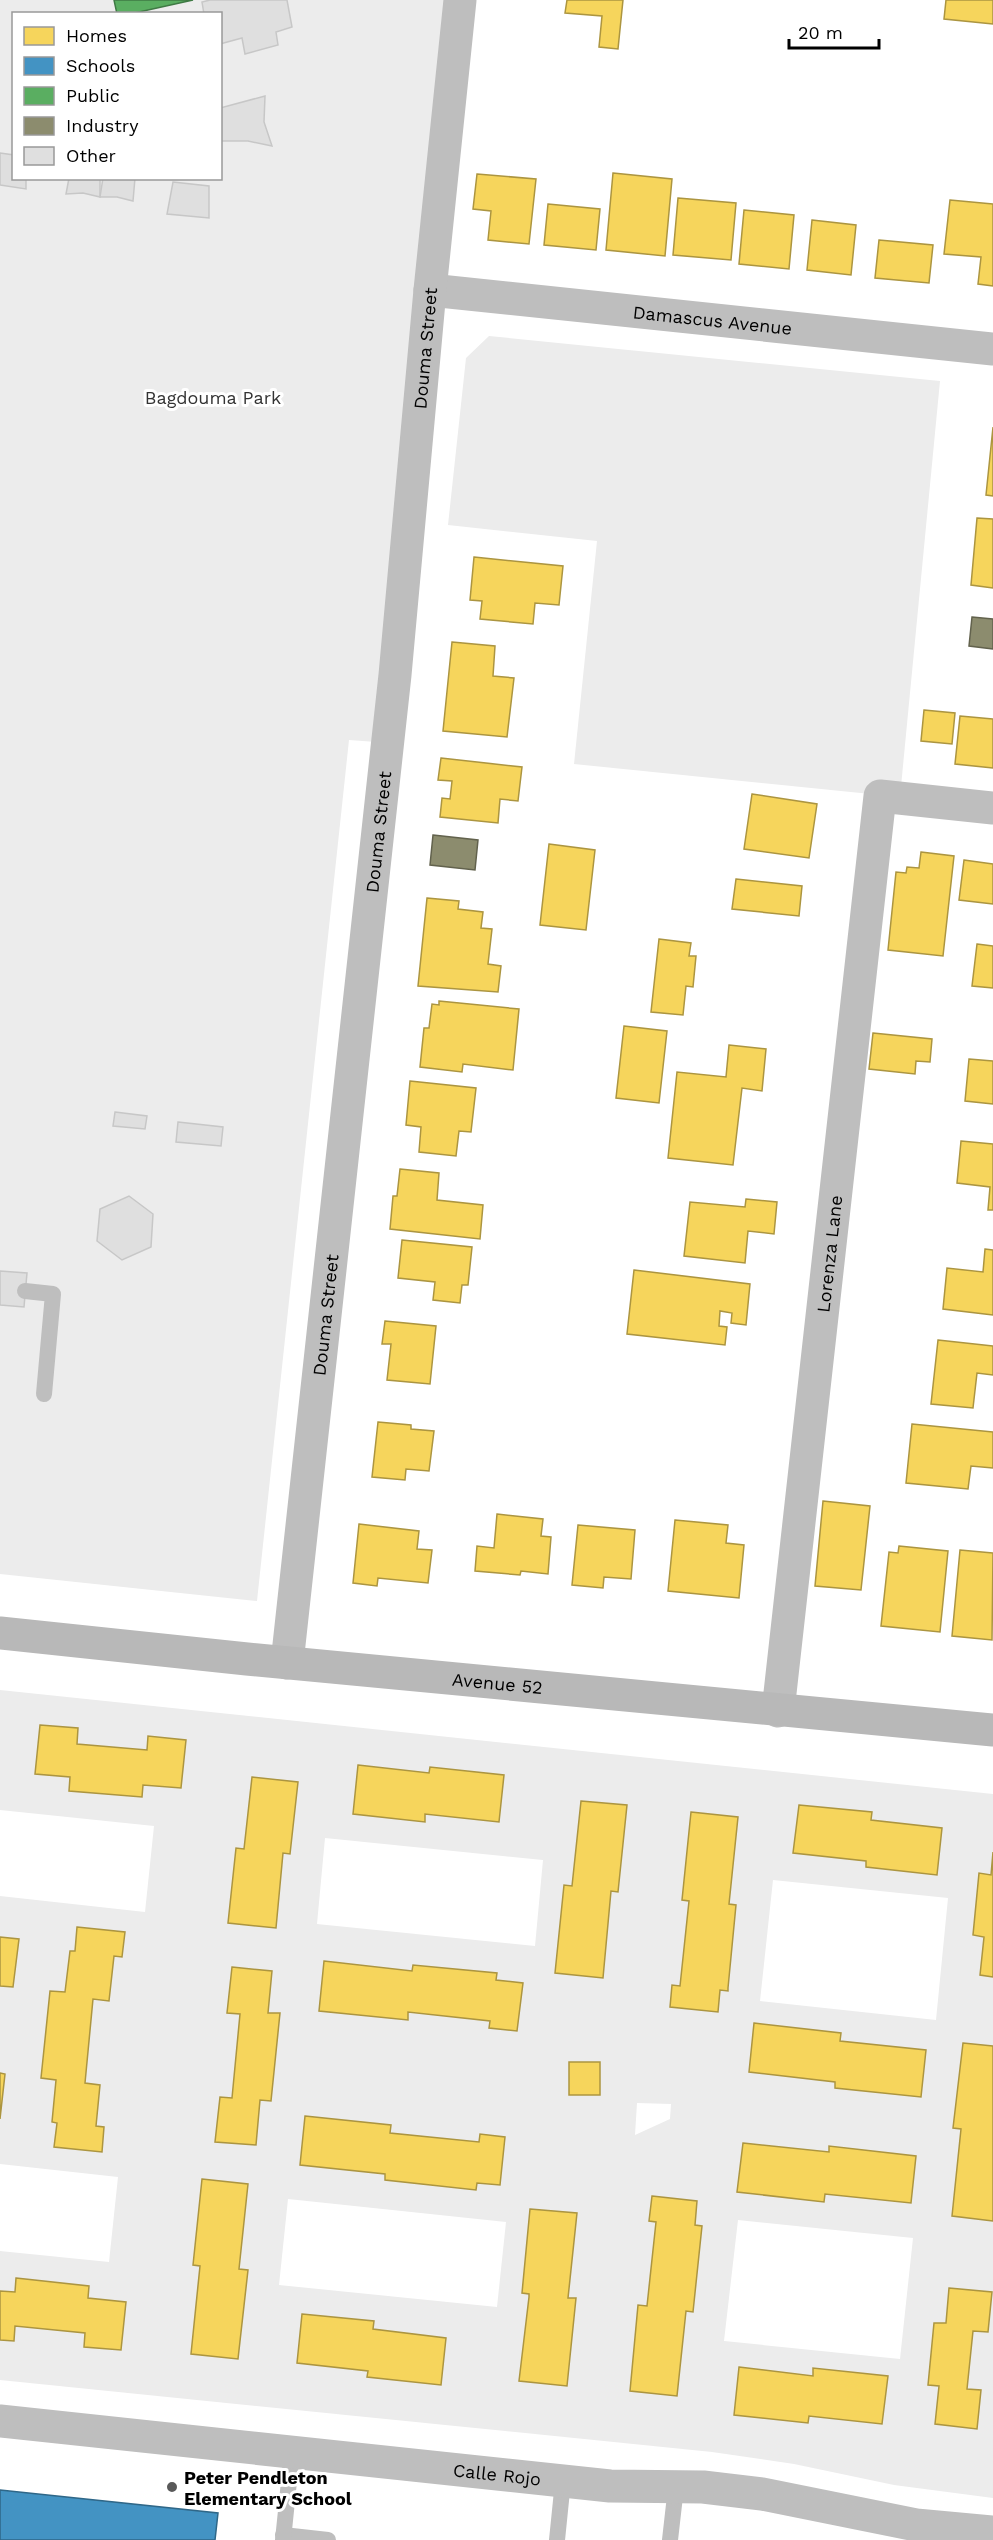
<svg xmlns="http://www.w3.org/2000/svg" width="993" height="2540" font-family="'Work Sans',sans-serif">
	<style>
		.green { fill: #ececec; fill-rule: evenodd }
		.homes { fill: #f6d55c; stroke: #ac9540; stroke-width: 1.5 }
		.schools { fill: #4393c3; stroke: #2f6788; stroke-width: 1.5 }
		.public { fill: #5aae61; stroke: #3f7a44; stroke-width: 1.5 }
		.industry { fill: #8c8c6e; stroke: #62624d; stroke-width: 1.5 }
		.building { fill: #dfdfdf; stroke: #c7c7c7; stroke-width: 1.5 }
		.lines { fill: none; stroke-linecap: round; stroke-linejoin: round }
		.lane { stroke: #bebebe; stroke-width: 16 }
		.street { stroke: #bebebe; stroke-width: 33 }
		.secondary { stroke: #b8b8b8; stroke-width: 33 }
		.poi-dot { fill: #595959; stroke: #fff; stroke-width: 2 }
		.labels { text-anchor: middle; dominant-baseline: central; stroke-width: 6; stroke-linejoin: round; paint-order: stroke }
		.street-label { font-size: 18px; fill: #000; stroke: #fff }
		.park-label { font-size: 18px; fill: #333; stroke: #fff }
		.poi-label { font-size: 18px; font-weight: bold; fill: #000; stroke: #fff; text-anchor: start }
	</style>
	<rect width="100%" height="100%" fill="#fff"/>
	<g class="green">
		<path d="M0,0H470L390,743L349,740L257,1601L0,1574ZM14,14H220V178H14Z"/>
		<polygon points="489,336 940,381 900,797 574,764 597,541 448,525 466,358"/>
		<path d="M0,1690L993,1794V2498L894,2485L794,2464L712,2452L0,2380V2251L109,2262L118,2177L0,2164V1896L145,1912L154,1826L0,1810ZM325,1838L543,1860L535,1946L317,1924ZM773,1880L948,1898L936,2020L760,2001ZM637,2103L671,2104L670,2119L635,2135ZM288,2199L506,2222L497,2307L279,2285ZM738,2220L913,2238L900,2359L724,2341Z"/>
	</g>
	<g class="homes">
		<polygon points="567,0 623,0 618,49 599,47 602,16 565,13"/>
		<polygon points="946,0 993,0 993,24 944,19"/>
		<polygon points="613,173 672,179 665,256 606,250"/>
		<polygon points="477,174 536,179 529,244 488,240 491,211 473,209"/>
		<polygon points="678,198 736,203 731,260 673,255"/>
		<polygon points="950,200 993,204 993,286 978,284 981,257 944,254"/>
		<polygon points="548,204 600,209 596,250 544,245"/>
		<polygon points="744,210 794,215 789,269 739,264"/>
		<polygon points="812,220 856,225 851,275 807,270"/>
		<polygon points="879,240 933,245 929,283 875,278"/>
		<polygon points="993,427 993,496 986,495"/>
		<polygon points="977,518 993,519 993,588 971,585"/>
		<polygon points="474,557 563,566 559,605 535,603 533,624 480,619 482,601 470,600"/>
		<polygon points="452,642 495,646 493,676 514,678 507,737 443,731"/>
		<polygon points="924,710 955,713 952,744 921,741"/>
		<polygon points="960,716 993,719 993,768 955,764"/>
		<polygon points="441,758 522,767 518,801 500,799 498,823 440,817 442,798 450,799 452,781 438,780"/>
		<polygon points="752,794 817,804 809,858 744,849"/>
		<polygon points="549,844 595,850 586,930 540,925"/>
		<polygon points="921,852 954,856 943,956 888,950 896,872 906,873 907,867 919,868"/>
		<polygon points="964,860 993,864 993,904 959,900"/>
		<polygon points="736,879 802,886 799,916 732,909"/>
		<polygon points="427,898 459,901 458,909 483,912 481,928 492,929 488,964 501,966 498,992 418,986"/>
		<polygon points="659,939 691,943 689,956 696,956 693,987 686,986 683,1015 651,1012"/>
		<polygon points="977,944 993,946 993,988 972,986"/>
		<polygon points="439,1001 519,1009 513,1070 463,1064 462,1072 420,1067 424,1028 429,1028 432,1004 439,1005"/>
		<polygon points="624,1026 667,1031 659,1103 616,1098"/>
		<polygon points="873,1033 932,1039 930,1062 916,1061 915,1074 869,1069"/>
		<polygon points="729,1045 766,1049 762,1091 742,1088 733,1165 668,1158 677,1072 726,1077"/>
		<polygon points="969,1059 993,1061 993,1104 965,1101"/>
		<polygon points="410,1081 476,1088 471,1132 459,1131 456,1156 419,1152 421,1127 406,1125"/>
		<polygon points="961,1141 993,1144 993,1210 988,1210 990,1187 957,1183"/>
		<polygon points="400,1169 439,1173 437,1200 483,1205 480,1239 390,1229 393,1196 397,1196"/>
		<polygon points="746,1199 777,1202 774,1234 748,1231 745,1263 684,1256 690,1202 745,1207"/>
		<polygon points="402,1240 472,1247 468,1285 462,1285 460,1303 433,1300 435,1282 398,1278"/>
		<polygon points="985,1249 993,1250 993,1315 943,1309 947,1268 983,1272"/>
		<polygon points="634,1270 750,1284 746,1325 731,1323 732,1313 720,1311 719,1326 727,1327 725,1345 627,1334"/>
		<polygon points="385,1321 436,1326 430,1384 387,1380 391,1344 382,1344"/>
		<polygon points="938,1340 993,1346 993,1375 977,1373 973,1408 931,1404"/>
		<polygon points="378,1422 411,1425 411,1429 434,1431 429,1471 406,1469 405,1480 372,1477"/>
		<polygon points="912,1424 993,1432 993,1468 971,1466 968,1489 906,1483"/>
		<polygon points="823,1501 870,1506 861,1590 815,1586"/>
		<polygon points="497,1514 543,1519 541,1536 551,1537 548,1574 521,1571 520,1575 475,1571 477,1546 494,1548"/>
		<polygon points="675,1520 728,1525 726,1543 744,1545 739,1598 668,1591"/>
		<polygon points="359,1524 419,1531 417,1549 432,1550 428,1583 378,1578 377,1586 353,1583"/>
		<polygon points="578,1525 635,1530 631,1579 604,1577 603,1588 572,1585"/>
		<polygon points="899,1546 948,1551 940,1632 881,1626 889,1552 898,1553"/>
		<polygon points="960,1550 993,1553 992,1640 952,1636"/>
		<polygon points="40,1725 78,1728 77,1744 147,1750 148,1736 186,1740 181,1788 143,1785 142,1797 69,1791 70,1777 35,1774"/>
		<polygon points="358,1765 429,1773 430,1767 504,1775 499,1822 425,1814 425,1822 353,1814"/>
		<polygon points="252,1777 298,1782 290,1854 283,1853 276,1928 228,1923 236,1848 244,1849"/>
		<polygon points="581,1801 627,1805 618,1892 611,1891 603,1978 555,1973 564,1885 572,1886"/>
		<polygon points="799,1805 872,1812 871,1820 942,1828 937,1875 866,1867 866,1861 793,1853"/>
		<polygon points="691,1812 738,1817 729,1904 736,1905 728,1988 728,1991 720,1990 718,2012 670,2007 672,1985 680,1986 689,1901 682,1900"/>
		<polygon points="993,1852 993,1977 980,1975 984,1937 973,1935 979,1873 991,1875"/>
		<polygon points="77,1927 125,1932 122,1957 114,1956 109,2001 93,1999 85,2083 100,2085 96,2126 104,2127 102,2152 54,2147 57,2123 52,2122 56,2080 41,2078 50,1991 65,1992 70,1951 75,1951"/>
		<polygon points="0,1937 19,1939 13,1987 0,1986"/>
		<polygon points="324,1961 412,1971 413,1965 497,1973 496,1980 523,1983 517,2031 489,2028 490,2021 408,2012 408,2020 319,2011"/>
		<polygon points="232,1967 272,1971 268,2013 280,2013 271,2101 260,2100 256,2145 215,2142 220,2097 232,2098 240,2014 227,2013"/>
		<polygon points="754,2023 841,2033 840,2041 926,2050 921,2097 835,2088 835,2082 749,2072"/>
		<polygon points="963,2043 993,2046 993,2221 952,2216 961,2129 953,2128"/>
		<rect x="569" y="2062" width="31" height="33"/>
		<polygon points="0,2073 5,2074 0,2119"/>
		<polygon points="305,2116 391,2125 390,2133 479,2142 480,2134 505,2137 500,2185 477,2183 476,2190 385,2180 385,2174 300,2165"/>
		<polygon points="743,2143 829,2152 829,2146 916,2156 911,2203 825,2194 824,2202 737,2192"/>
		<polygon points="202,2179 248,2184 239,2269 248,2270 238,2359 191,2354 200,2266 193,2265"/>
		<polygon points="652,2196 697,2201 695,2225 702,2226 693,2312 686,2311 677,2396 630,2391 638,2305 647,2306 656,2222 649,2221"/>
		<polygon points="530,2209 577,2213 568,2298 576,2298 567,2386 519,2381 529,2297 529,2294 522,2293"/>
		<polygon points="16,2278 89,2286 88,2298 126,2302 121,2350 84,2347 85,2333 15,2326 14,2341 0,2340 0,2291 15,2292"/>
		<polygon points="949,2288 992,2292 988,2332 973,2331 967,2389 981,2390 977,2429 935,2424 939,2386 928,2385 934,2323 946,2323"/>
		<polygon points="302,2314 374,2321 373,2329 446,2338 441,2385 367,2377 368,2371 297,2363"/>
		<polygon points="739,2367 813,2376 813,2368 888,2376 882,2424 809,2416 808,2423 734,2415"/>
	</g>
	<polygon class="schools" points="0,2490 218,2513 215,2540 0,2540"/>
	<polygon class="public" points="114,0 193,0 130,14 117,14"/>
	<g class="industry">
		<polygon points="972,617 993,619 993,649 969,646"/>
		<polygon points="433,835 478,840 475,870 430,865"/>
	</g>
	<g class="building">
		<polygon points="210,0 287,0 292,27 276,32 278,45 245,54 242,38 220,44 220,14 204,14 202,2"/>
		<polygon points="265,96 264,122 272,146 248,141 220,141 220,108"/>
		<polygon points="0,153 14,155 14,178 26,178 26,189 0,185"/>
		<polygon points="69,178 100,178 100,197 83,193 66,194"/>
		<polygon points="103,178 135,178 133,201 117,197 100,197"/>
		<polygon points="173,182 209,186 209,218 167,214"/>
		<polygon points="115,1112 147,1116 145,1129 113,1126"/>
		<polygon points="178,1122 223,1127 221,1146 176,1142"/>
		<polygon points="129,1196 153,1214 151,1247 122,1260 97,1241 100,1209"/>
		<polygon points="0,1271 27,1273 24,1307 0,1305"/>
	</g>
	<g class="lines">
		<g class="lane">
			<polyline points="25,1291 53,1294 44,1394"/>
			<polyline points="283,2535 328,2540"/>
			<polyline points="283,2540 292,2452"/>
			<polyline points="557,2540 563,2481"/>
			<polyline points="670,2540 676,2487"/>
		</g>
		<g class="street">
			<path id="s1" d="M430,290L993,349"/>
			<path id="s2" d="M287,1663L395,675L430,290L460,0"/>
			<path id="s3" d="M778,1711L880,796L993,808"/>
			<path id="s4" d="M0,2421L610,2486L703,2487L762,2494L916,2525L993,2532"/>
		</g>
		<path class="secondary" id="s5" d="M0,1633L247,1659L993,1730"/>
	</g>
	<circle class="poi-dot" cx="172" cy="2487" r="6"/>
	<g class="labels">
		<g class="street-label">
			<text stroke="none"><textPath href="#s1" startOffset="284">Damascus Avenue</textPath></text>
			<text stroke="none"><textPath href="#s2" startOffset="1322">Douma Street</textPath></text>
			<text stroke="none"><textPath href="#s2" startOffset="836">Douma Street</textPath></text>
			<text stroke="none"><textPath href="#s3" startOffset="460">Lorenza Lane</textPath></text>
			<text stroke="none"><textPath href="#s2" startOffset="350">Douma Street</textPath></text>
			<text stroke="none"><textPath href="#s5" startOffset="500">Avenue 52</textPath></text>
			<text stroke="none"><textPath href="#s4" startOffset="500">Calle Rojo</textPath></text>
		</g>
		<g class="park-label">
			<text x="213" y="397">Bagdouma Park</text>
		</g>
		<g class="poi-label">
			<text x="184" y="2477">Peter Pendleton<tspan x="184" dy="21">Elementary School</tspan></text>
		</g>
	</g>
	<rect x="12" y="12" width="210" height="168" fill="#ffffff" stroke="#999999" stroke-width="1.5"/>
	<rect x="24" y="27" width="30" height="18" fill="#f6d55c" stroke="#999999" stroke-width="1.5"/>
	<text x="66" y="42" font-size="18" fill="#000000">Homes</text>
	<rect x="24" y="57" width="30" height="18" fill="#4393c3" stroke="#999999" stroke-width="1.5"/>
	<text x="66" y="72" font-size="18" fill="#000000">Schools</text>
	<rect x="24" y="87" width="30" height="18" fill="#5aae61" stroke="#999999" stroke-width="1.5"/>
	<text x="66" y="102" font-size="18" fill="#000000">Public</text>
	<rect x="24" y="117" width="30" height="18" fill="#8c8c6e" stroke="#999999" stroke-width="1.5"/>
	<text x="66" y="132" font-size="18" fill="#000000">Industry</text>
	<rect x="24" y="147" width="30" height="18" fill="#dfdfdf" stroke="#999999" stroke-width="1.5"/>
	<text x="66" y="162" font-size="18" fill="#000000">Other</text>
	<path d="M789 39v9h90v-9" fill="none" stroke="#000000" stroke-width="3"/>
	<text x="798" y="39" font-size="18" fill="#000000" stroke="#ffffff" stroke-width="4.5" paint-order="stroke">20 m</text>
</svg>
